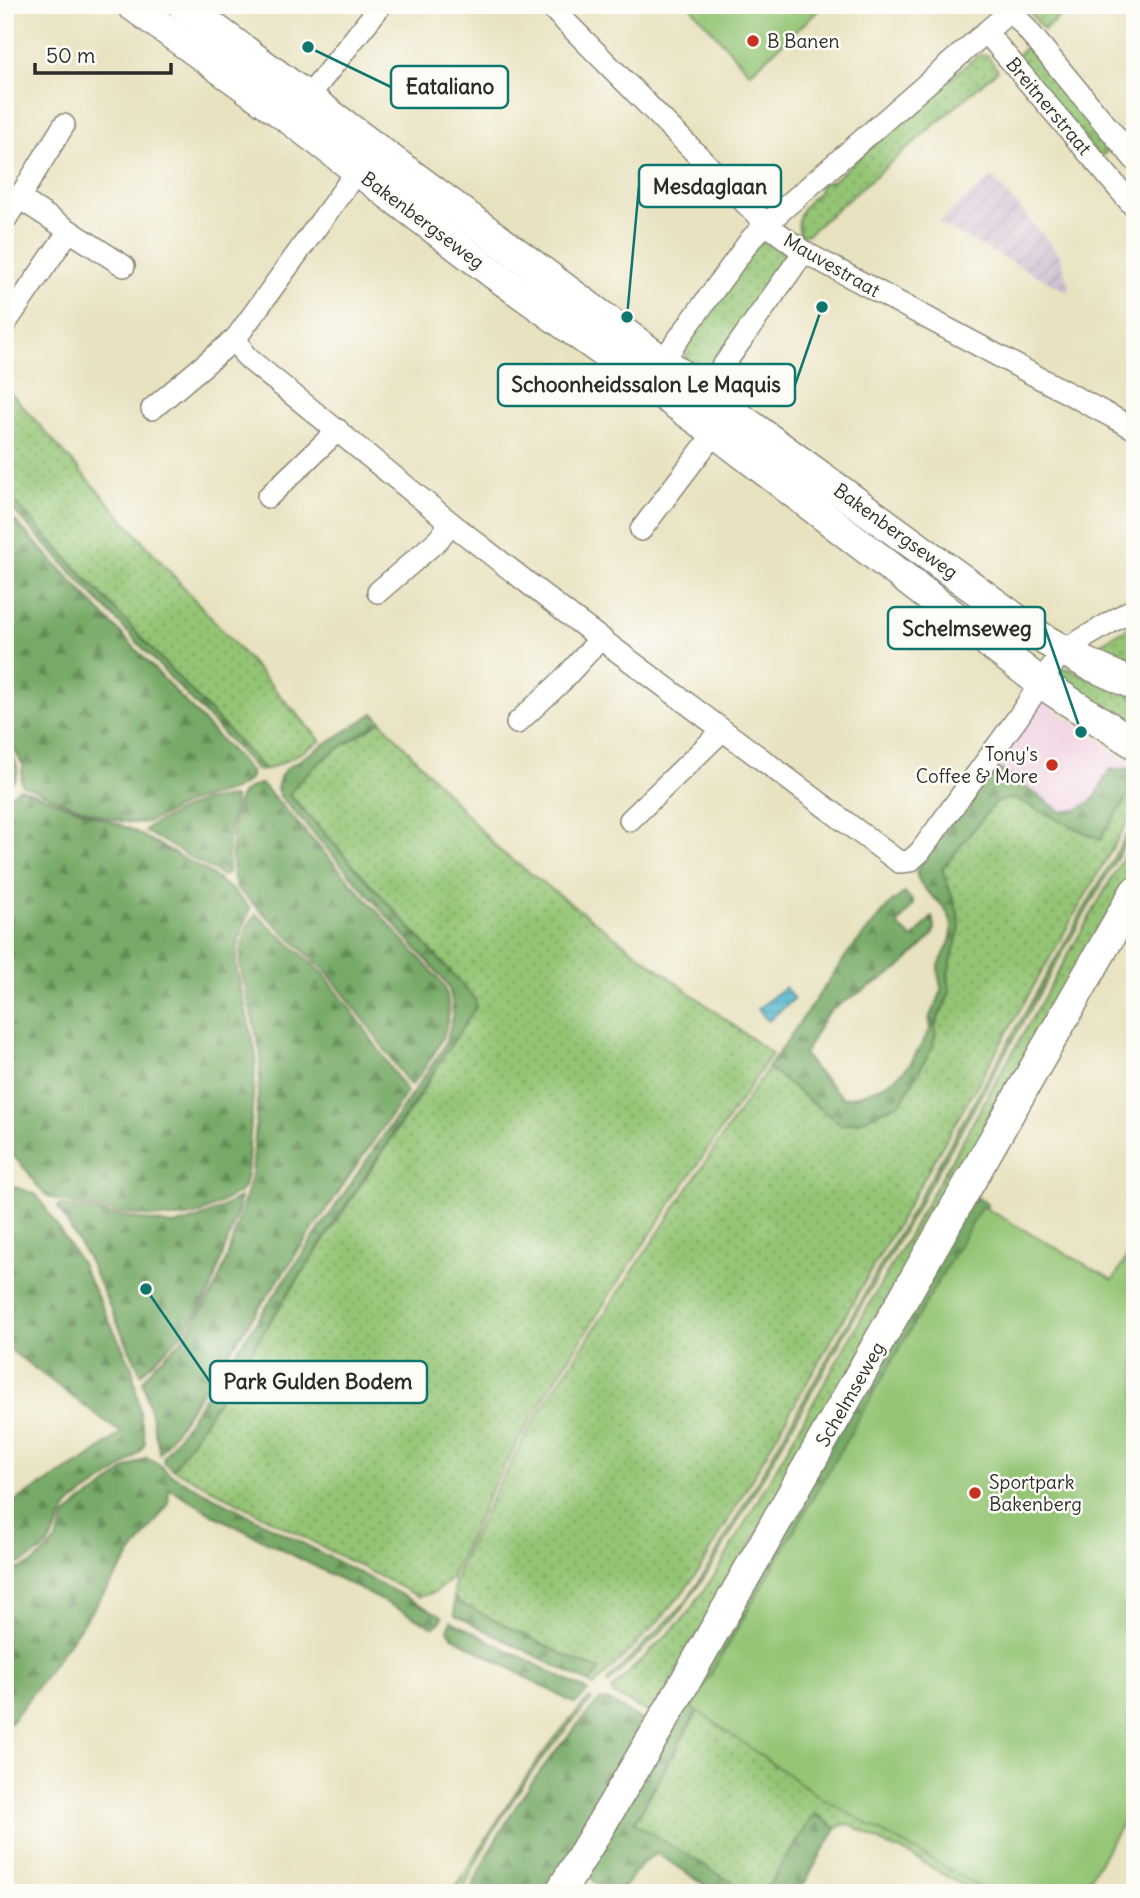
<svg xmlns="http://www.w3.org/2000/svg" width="1140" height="1898" font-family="Delius,sans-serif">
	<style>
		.built { fill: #f1d0e3 }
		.industrial { fill: url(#industrial-furrows) }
		.grass { fill: url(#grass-dots); stroke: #607850; stroke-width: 2 }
		.forest { fill: url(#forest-firs); stroke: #516a48; stroke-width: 2 }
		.pitch { fill: #94c575; stroke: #607850; stroke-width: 2 }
		.water { fill: url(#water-rules); stroke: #3d707c; stroke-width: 2 }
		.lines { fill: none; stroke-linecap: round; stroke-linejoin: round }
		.street-casing { stroke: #8a8676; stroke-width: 24 }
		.secondary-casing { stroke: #8a8676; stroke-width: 33 }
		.street { stroke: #fff; stroke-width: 21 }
		.secondary { stroke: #fff; stroke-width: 30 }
		.poi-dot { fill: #c8321e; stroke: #fdfcf7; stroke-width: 2.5 }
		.labels { text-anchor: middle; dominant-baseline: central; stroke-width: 5; stroke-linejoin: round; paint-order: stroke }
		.poi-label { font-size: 19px; fill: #2b2b2b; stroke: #fdfcf7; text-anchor: start }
		.street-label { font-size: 19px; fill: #2b2b2b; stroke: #fdfcf7 }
		.leader { fill: none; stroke: #0f766e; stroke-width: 2.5 }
		.callout-dot { fill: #0f766e; stroke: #fdfcf7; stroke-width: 2.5 }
		.callout { fill: #fdfcf7; stroke: #0f766e; stroke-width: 2.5 }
		.callout-label { font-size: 21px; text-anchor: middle; font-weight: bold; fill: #2b2b2b }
	</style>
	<defs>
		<pattern id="industrial-furrows" width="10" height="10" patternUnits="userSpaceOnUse" patternTransform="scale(1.75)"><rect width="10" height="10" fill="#cebed1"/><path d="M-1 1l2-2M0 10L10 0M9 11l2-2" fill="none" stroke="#b1a3b4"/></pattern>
		<pattern id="grass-dots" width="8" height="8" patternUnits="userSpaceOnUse" patternTransform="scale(1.75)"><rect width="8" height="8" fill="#94c575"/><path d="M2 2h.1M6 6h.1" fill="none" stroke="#79a060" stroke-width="1.8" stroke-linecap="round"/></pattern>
		<pattern id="forest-firs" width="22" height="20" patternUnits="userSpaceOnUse" patternTransform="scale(1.75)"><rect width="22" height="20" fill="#7a6"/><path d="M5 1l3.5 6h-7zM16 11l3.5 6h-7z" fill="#628b54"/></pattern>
		<pattern id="water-rules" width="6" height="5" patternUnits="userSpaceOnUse" patternTransform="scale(1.75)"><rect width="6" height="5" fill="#4fb6ce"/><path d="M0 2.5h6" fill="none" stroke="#4294a7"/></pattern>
	</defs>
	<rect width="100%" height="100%" fill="#fdfcf7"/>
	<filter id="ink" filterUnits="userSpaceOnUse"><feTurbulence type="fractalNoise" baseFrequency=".0143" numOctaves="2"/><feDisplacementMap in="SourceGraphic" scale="14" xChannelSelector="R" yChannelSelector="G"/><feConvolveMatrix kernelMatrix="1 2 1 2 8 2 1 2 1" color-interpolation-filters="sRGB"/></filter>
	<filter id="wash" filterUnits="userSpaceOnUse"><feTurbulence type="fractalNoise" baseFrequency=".00686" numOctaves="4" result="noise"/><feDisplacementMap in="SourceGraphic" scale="28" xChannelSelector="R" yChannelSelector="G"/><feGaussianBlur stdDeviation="1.57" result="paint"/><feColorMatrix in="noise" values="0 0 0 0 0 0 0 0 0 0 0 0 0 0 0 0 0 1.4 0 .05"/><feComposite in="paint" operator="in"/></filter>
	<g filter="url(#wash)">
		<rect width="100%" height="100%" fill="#e8e2c0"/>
		<polygon class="built" points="1047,702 1061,715 1135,766 1109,770 1096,796 1076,810 1062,812 999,768 992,767 1034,709"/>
		<polygon class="industrial" points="992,177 1060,255 1070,289 1066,291 938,223"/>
		<g class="grass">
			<polygon points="1037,5 1073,5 1044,30 1031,15"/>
			<polygon points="1027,47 1111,148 1100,157 1016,56"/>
			<path d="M978,55H987L998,70L808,234L800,236C794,215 804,205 819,192L820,186L824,182H831L881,139L888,128H894Z"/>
			<polygon points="765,241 785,253 786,264 714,364 700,369 686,359 681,348 757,245"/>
			<polygon points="5,390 9,391 321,741 284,762 265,770 5,492"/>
			<polygon points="1135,624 1135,663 1108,650 1104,653 1100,650 1101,643"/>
			<polygon points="1066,668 1135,696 1135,731 1062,681 1060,675 1062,669"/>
			<path d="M381,721L499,850L772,1054L617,1284L536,1410L491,1490L450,1580L435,1592L419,1597L173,1469L423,1091L475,999L289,794C311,762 349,743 381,721Z"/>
			<path d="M1135,785V809L705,1561C675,1609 634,1646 594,1686L589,1683L599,1669L580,1663L458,1602L454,1597V1581L463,1558L495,1492L539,1412L768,1068L841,1125L863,1120L901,1102L932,1048L935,1026L950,992L948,974L958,913L942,869L995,803L1010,798L1018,800L1100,840Z"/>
			<polygon points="1135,820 1135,826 713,1565 676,1617 608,1684 607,1681 686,1602 710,1564"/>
			<polygon points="1135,837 1135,875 947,1205 652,1715 613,1694 611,1690 685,1617 718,1570"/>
			<path d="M590,1698L592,1700C540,1755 492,1824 462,1893H453C495,1825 534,1755 590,1698Z"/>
			<polygon points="699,1709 996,1893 976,1893 901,1850 895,1850 850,1824 842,1825 836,1828 815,1814 764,1893 750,1893 634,1824"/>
		</g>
		<g class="forest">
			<polygon points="5,492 265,770 259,771 256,769 5,501"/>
			<path d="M5,510L250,771V779C230,796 219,793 196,800C180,805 161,819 146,822C119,829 50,795 23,785L21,782L23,765L5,733Z"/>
			<path d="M374,713L381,721C349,742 310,762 289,795L475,999L476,1007L173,1469L164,1463L163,1458L442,1050C452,1028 458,1005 446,982L280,796L277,789L280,777L287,768Z"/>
			<path d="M5,745C12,756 25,771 12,782H5Z"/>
			<path d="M992,767L998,768L1062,812L1076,810L1090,802L1096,796L1109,770L1135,768V785L1100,840L1018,800L1010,798L995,803L942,869L958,913L960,927L948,974L950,992L935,1025L936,1033L932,1048L901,1102L863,1120L841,1125L768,1068L848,953L891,903L904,893L913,901V905L898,924L899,927L913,938L932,917L935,929L932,936L899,969L832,1009L824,1018L804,1054L814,1068L843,1098C865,1096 896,1082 910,1064C917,1053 923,1041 930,1030C926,1010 939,1007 941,990C942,984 937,977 938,969C941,956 953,943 952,928C949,898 921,898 916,871Z"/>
			<path d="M260,784L264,786L443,984C460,1023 434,1055 412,1085L409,1084L364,1020L326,971L237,889C228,869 231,815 241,796C245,789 252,786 260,784Z"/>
			<path d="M20,788L128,828L205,870L232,890L250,908L237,947L236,966L256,1055L247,1174L244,1187L241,1191C224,1200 206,1214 187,1217C167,1222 66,1206 48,1196C38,1190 34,1180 27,1171C20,1163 13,1155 5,1147V799Z"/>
			<polygon points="233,797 235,801 228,839 228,873 223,876 145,831 149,826 186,808 203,801"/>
			<polygon points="256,914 323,973 361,1023 407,1092 160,1453 143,1381 155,1365 183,1339 213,1293 224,1267 252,1176 261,1055 240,965 241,948 248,926"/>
			<path d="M5,1183L37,1195L80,1262L132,1367L145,1442C142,1458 94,1487 80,1497C61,1510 63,1519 53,1536C44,1555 23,1562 5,1570V1507L89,1457L121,1433L5,1346Z"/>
			<path d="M973,1195L988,1204L867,1410L634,1823L750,1893H717L658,1854C634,1860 633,1889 612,1892L594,1882L588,1871Z"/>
			<path d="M240,1197L239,1208L210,1292L198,1312L180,1336L141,1374L88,1259L58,1207L59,1205L173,1225C199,1221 218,1210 240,1197Z"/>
			<path d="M147,1457L156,1462L170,1474L442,1616L441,1621L434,1627L214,1515L169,1488L168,1505C112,1579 61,1657 5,1730V1575L35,1562L56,1541L65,1517L81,1502L101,1490L127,1468Z"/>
			<polygon points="454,1597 458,1602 580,1663 600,1670 589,1683 572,1674 455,1615"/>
			<polygon points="451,1621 588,1691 575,1704 453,1637 448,1630"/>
			<path d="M607,1700L647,1723L608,1797L544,1893H469C500,1823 546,1757 599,1701Z"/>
			<polygon points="814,1814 836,1828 799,1893 764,1893"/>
		</g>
		<g class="pitch">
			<polygon points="689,5 815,5 819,10 750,73"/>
			<polygon points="982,1206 1113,1280 1135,1244 1135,1802 1081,1893 991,1893 820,1797 692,1707"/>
		</g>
		<polygon class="water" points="785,987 794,999 768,1021 758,1009"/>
	</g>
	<g filter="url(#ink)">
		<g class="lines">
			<g class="street-casing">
				<g id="street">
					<polyline points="549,5 766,224 804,252 1135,429"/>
					<polyline points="1011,10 1135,160"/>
					<polyline points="986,32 1135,208"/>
					<polyline points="300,107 381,5"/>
					<polyline points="19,198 64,125"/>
					<polyline points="5,220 19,198 124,266"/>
					<polyline points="5,324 69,231"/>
					<polyline points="236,338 244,354 250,360 451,523 565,612 899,862 910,861 920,852 1019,716 1062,651 1135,608"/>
					<polyline points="655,371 751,239 766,224 1017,5"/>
					<polyline points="698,401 804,252"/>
					<polyline points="152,409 236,338 365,160"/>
					<polyline points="268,497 338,430"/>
					<polyline points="641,530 722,423"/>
					<polyline points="378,592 438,540 451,523"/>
					<polyline points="517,723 561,682 601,638"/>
					<polyline points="630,820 722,731"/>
				</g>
			</g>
			<g class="secondary-casing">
				<g id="secondary">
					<polyline points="132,5 291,120 493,273 715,432 1041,683 1135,744"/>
					<polyline points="183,5 662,361 1045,640 1086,663 1135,685"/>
					<polyline points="560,1893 661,1724 1135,892"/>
				</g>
			</g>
			<use href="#street" class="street"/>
			<use href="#secondary" class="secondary"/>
		</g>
	</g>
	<g class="poi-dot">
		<circle cx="753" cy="41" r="7"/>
		<circle cx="1052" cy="765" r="7"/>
		<circle cx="975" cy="1493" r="7"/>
	</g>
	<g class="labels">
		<g class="poi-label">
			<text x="767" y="41">B Banen</text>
			<text x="1038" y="754" text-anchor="end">Tony's<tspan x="1038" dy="22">Coffee &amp; More</tspan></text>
			<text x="989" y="1482">Sportpark<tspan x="989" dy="22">Bakenberg</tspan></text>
		</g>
		<g class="street-label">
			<text transform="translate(1049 106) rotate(50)">Breitnerstraat</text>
			<text transform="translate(423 220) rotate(37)">Bakenbergseweg</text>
			<text transform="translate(832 265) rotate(30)">Mauvestraat</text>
			<text transform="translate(896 531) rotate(36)">Bakenbergseweg</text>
			<text transform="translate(850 1394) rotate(-60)">Schelmseweg</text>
		</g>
	</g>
	<path class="leader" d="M308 47L391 87M627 317L639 186M822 307L795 385M1081 732L1045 628M146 1289L210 1382"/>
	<g class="callout-dot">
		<circle cx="308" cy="47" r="7"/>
		<circle cx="627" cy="317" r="7"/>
		<circle cx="822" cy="307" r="7"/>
		<circle cx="1081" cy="732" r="7"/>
		<circle cx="146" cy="1289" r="7"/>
	</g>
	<g class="callout">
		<rect x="391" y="66" width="117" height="42" rx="7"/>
		<rect x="639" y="165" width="142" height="42" rx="7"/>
		<rect x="498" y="364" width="297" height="42" rx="7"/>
		<rect x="888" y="607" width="157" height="42" rx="7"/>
		<rect x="210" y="1361" width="217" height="42" rx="7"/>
	</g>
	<g class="callout-label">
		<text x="450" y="94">Eataliano</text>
		<text x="710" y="194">Mesdaglaan</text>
		<text x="646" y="392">Schoonheidssalon Le Maquis</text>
		<text x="967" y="636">Schelmseweg</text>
		<text x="318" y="1389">Park Gulden Bodem</text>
	</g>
	<rect width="1140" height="1898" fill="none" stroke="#fdfcf7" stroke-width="28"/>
	<path d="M35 63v10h136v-10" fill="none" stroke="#2b2b2b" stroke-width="3.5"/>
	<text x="46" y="63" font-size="21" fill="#2b2b2b" stroke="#fdfcf7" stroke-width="5" paint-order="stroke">50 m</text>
</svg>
